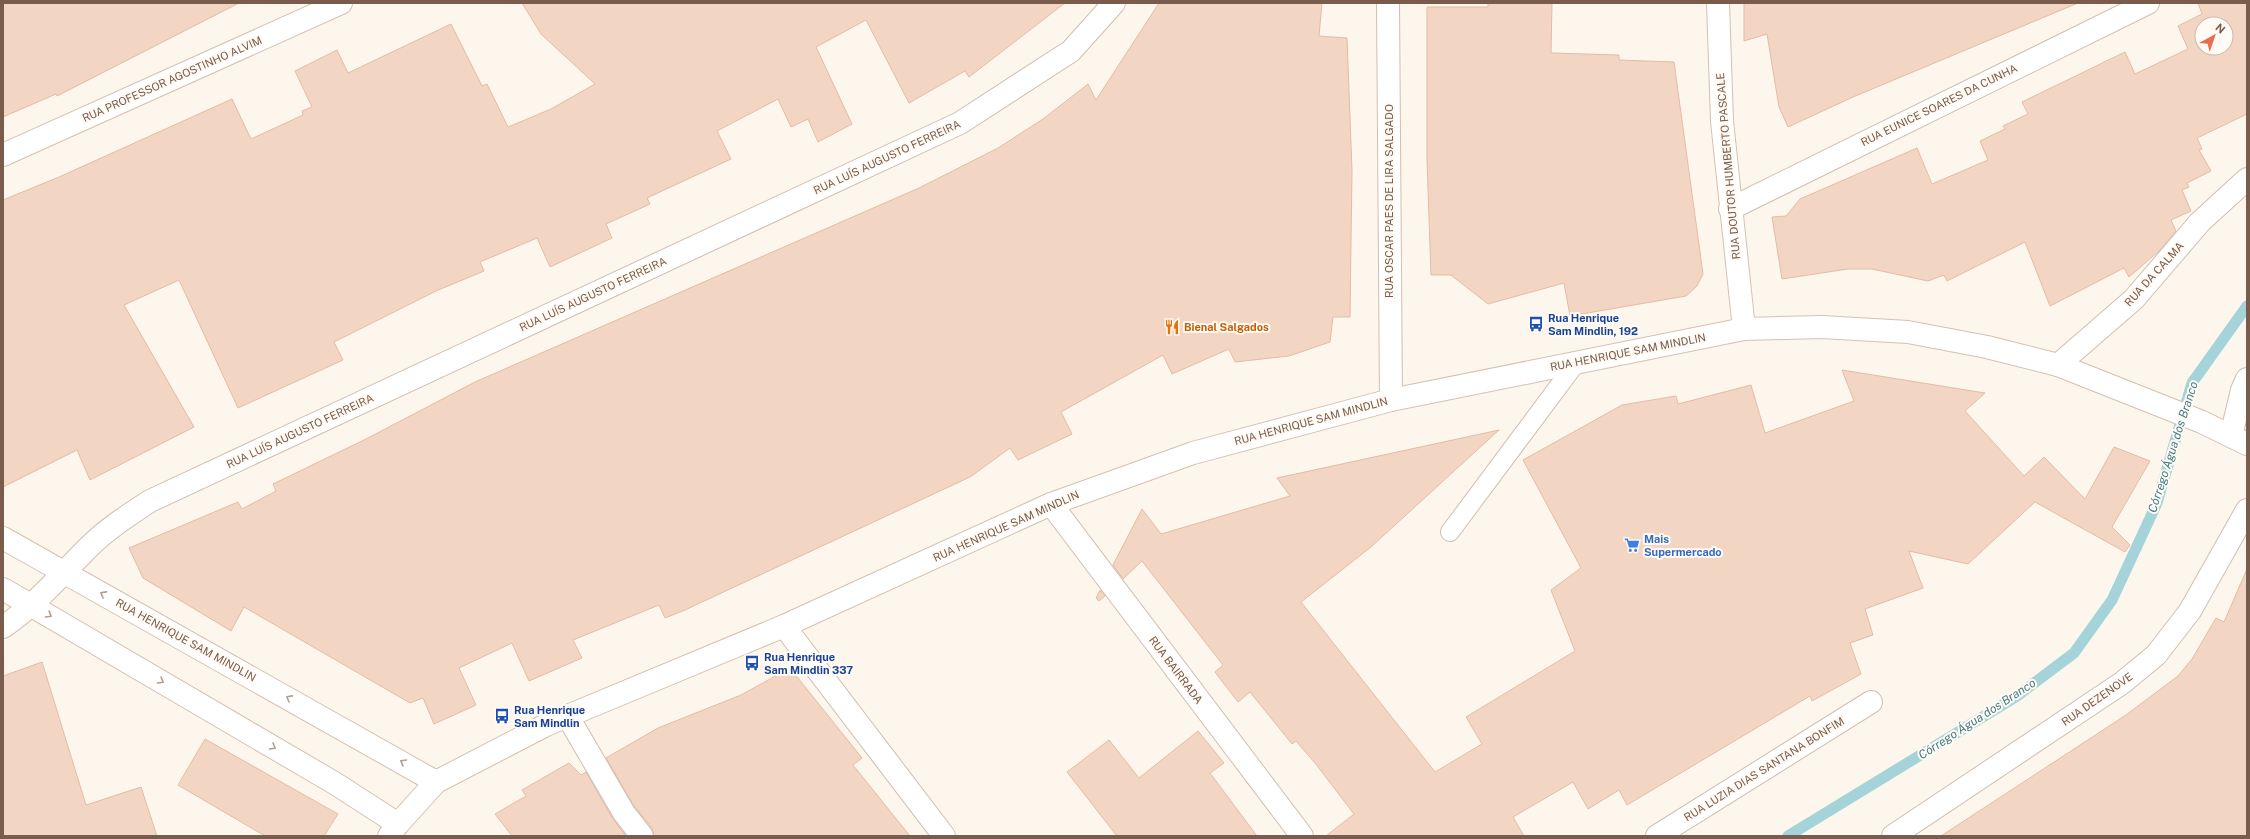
<svg xmlns="http://www.w3.org/2000/svg" width="2250" height="839" font-family="'Public Sans',sans-serif">
	<style>
		.lines { fill: none; stroke-linecap: round; stroke-linejoin: round }
		.stream { stroke: #a5d3da; stroke-width: 11 }
		.building { fill: #f3d5c3; stroke: #e6bba3; fill-rule: evenodd }
		.lane-casing { stroke: #d1beb0; stroke-width: 20 }
		.street-casing { stroke: #d1beb0; stroke-width: 24 }
		.secondary-casing { stroke: #d6c0b0; stroke-width: 24 }
		.lane { stroke: #fff; stroke-width: 18 }
		.street { stroke: #fff; stroke-width: 22 }
		.secondary { stroke: #fff; stroke-width: 22 }
		.oneway { stroke: #af9d94 }
		.labels { text-anchor: middle; dominant-baseline: central; stroke-width: 4; stroke-linejoin: round; paint-order: stroke }
		.street-label { font-size: 11px; fill: #7a5c4d; stroke: #fffaf3 }
		.transit-label { font-size: 11px; font-weight: bold; fill: #164399; stroke: #fffaf3; text-anchor: start }
		.food-label { font-size: 11px; font-weight: bold; fill: #c56008; stroke: #fffaf3; text-anchor: start }
		.shop-label { font-size: 11px; font-weight: bold; fill: #366cbe; stroke: #fffaf3; text-anchor: start }
		.water-label { font-size: 12px; font-style: italic; fill: #437c86; stroke: #fffaf3 }
	</style>
	<rect width="100%" height="100%" fill="#fdf6ec"/>
	<g class="lines">
		<polyline class="stream" points="1788,836 2017,696 2074,653 2112,600 2157,503 2192,383 2247,306"/>
	</g>
	<g class="building">
		<polygon points="3,3 239,3 57,96 56,94 3,117"/>
		<polygon points="522,3 1065,3 969,77 965,71 909,103 866,20 816,47 852,124 818,142 808,119 791,127 778,99 717,131 731,159 647,198 650,204 606,224 612,238 550,267 537,238 480,262 484,271 436,291 334,342 343,360 238,408 179,280 124,305 194,427 90,480 77,450 3,487 3,200 59,177 232,99 251,139 303,115 302,111 312,107 295,71 337,50 348,73 451,24 482,86 487,84 508,127 551,109 595,84 541,34"/>
		<polygon points="1159,3 1322,3 1319,36 1347,38 1352,171 1350,317 1333,317 1330,342 1289,356 1235,362 1229,349 1172,374 1163,355 1061,412 1072,434 1018,460 1010,448 970,477 685,610 665,618 659,605 573,640 582,658 529,681 512,643 459,668 476,705 434,724 423,698 410,703 244,607 231,631 143,578 129,548 238,502 242,509 276,491 273,484 366,439 475,382 919,188 998,148 1043,119 1088,84 1096,100"/>
		<polygon points="1488,3 1552,3 1551,53 1619,55 1619,60 1674,62 1703,274 1697,286 1686,296 1570,316 1564,283 1488,304 1451,275 1431,275 1427,160 1427,7 1488,7"/>
		<polygon points="1744,3 2078,3 1853,97 1788,127 1779,107 1767,34 1744,41"/>
		<path d="M2198,3H2247V114L2197,138L2202,149L2199,150L2211,171L2187,183L2189,187L2182,190L2191,211L2171,220L2176,231L2160,250L2129,277L2124,268L2050,306L2025,242L1947,281L1944,275L1928,281L1872,269H1848L1782,279L1772,217L1786,216L1800,199L1917,148L1932,184L1988,160L1980,141L2005,129L2003,126L2028,114L2022,102L2125,52L2135,74L2188,49L2178,26L2202,14ZM2202,24H2226V48H2202Z"/>
		<polygon points="1842,370 1985,393 1965,411 2024,476 2044,457 2085,499 2114,447 2150,461 2112,527 2130,545 2125,552 2035,502 1968,564 1909,551 1923,588 1865,609 1873,635 1850,643 1861,674 1812,701 1810,696 1627,805 1619,790 1588,809 1573,782 1513,817 1524,836 1326,836 1354,814 1315,763 1296,741 1292,744 1250,692 1238,702 1215,672 1223,665 1142,561 1123,579 1113,565 1142,509 1161,534 1290,496 1277,478 1499,430 1371,547 1301,602 1435,772 1482,744 1466,717 1575,651 1551,590 1581,568 1523,460 1622,405 1676,396 1678,404 1751,385 1765,433 1854,401"/>
		<polygon points="2247,569 2247,836 1941,836 2126,715 2178,676 2192,659 2216,618 2224,622"/>
		<polygon points="1100,590 1105,596 1099,601 1096,598"/>
		<polygon points="42,662 86,805 141,787 157,836 3,836 3,676"/>
		<polygon points="790,668 862,758 853,765 910,836 654,836 652,828 634,806 606,758 658,728 741,695"/>
		<polygon points="1198,731 1224,763 1210,773 1257,836 1117,836 1067,772 1109,740 1139,778"/>
		<polygon points="205,739 338,814 324,836 265,836 178,785"/>
		<polygon points="569,763 581,775 586,772 613,819 626,836 512,836 495,814 526,796 522,790"/>
	</g>
	<g class="lines">
		<g class="lane-casing">
			<polyline id="lane" points="1450,532 1576,363"/>
		</g>
		<g class="street-casing">
			<g id="street">
				<polyline points="1388,3 1391,400"/>
				<polyline points="1730,209 2148,3"/>
				<polyline points="2058,365 2134,299 2200,222 2247,179"/>
				<polyline points="2231,436 2242,390 2247,379"/>
				<polyline points="1051,504 1302,836"/>
				<polyline points="784,626 944,836"/>
				<path d="M3,627C37,604 64,571 93,543C110,527 130,514 150,501L960,123L1071,51L1114,3"/>
				<polyline points="568,717 624,813 642,836"/>
				<polyline points="1657,836 1871,702"/>
				<polyline points="1893,836 2122,683 2156,655 2190,611 2247,510"/>
			</g>
		</g>
		<g class="secondary-casing">
			<g id="secondary">
				<polyline points="1718,3 1722,121 1744,329"/>
				<polyline points="3,155 341,3"/>
				<polyline points="3,538 436,782"/>
				<polyline points="3,589 336,784 398,824"/>
				<polyline points="389,836 398,824 436,782 546,725 784,626 1051,504 1193,453 1391,400 1744,329 1822,327 1908,332 1987,347 2058,365 2202,422 2247,444"/>
			</g>
		</g>
		<use href="#lane" class="lane"/>
		<use href="#street" class="street"/>
		<use href="#secondary" class="secondary"/>
	</g>
	<defs><path id="oneway-chevron" d="M-2-3.5L2.5 0L-2 3.5" fill="none" stroke-width="1.6" stroke-linecap="round" stroke-linejoin="round"/></defs>
	<g class="oneway">
		<use href="#oneway-chevron" transform="translate(103 594) rotate(-151)"/>
		<use href="#oneway-chevron" transform="translate(49 615) rotate(31)"/>
		<use href="#oneway-chevron" transform="translate(161 681) rotate(31)"/>
		<use href="#oneway-chevron" transform="translate(289 698) rotate(-151)"/>
		<use href="#oneway-chevron" transform="translate(273 747) rotate(30)"/>
		<use href="#oneway-chevron" transform="translate(403 762) rotate(-150)"/>
	</g>
	<defs>
		<g id="bus-bare" transform="scale(1.2)"><path d="M-5-6H5V4H4V6H2V4H-2V6H-4V4H-5ZM-3.5-4V0h7V-4ZM-3.5 1.2v1.5H-2V1.2ZM2 1.2v1.5H3.5V1.2Z" fill="#1a4fb4" stroke="#fffaf3" stroke-width="2.5" paint-order="stroke"/></g>
		<g id="restaurant-bare" transform="scale(1.2)"><path d="M-5-6h1v4h1v-4h1v4h1v-4h1v5L-1.5 .5V6h-2V.5L-5-1ZM5-6V6H3V1.5H1.5Q1.5-4 5-6Z" fill="#e8710a" stroke="#fffaf3" stroke-width="2.5" paint-order="stroke"/></g>
		<g id="supermarket-bare" transform="scale(1.2)"><path d="M-6-5.5h2.5l.6 2H6L4.5 2H-2.5L-4.4-4H-6ZM-1.5 3.2a1.3 1.3 0 1 0 .1 0ZM3 3.2a1.3 1.3 0 1 0 .1 0Z" fill="#3f7fe0" stroke="#fffaf3" stroke-width="2.5" paint-order="stroke"/></g>
	</defs>
	<g fill-rule="evenodd">
		<use href="#bus-bare" x="1536" y="324"/>
		<use href="#restaurant-bare" x="1172" y="327"/>
		<use href="#supermarket-bare" x="1632" y="545"/>
		<use href="#bus-bare" x="752" y="663"/>
		<use href="#bus-bare" x="502" y="716"/>
	</g>
	<g class="labels">
		<g class="street-label">
			<text transform="translate(172 79) rotate(-24)">RUA PROFESSOR AGOSTINHO ALVIM</text>
			<text transform="translate(1939 105) rotate(-26)">RUA EUNICE SOARES DA CUNHA</text>
			<text transform="translate(887 157) rotate(-25)">RUA LUÍS AUGUSTO FERREIRA</text>
			<text transform="translate(1728 166) rotate(-95)">RUA DOUTOR HUMBERTO PASCALE</text>
			<text transform="translate(1389 201) rotate(-90)">RUA OSCAR PAES DE LIRA SALGADO</text>
			<text transform="translate(2154 274) rotate(-48)">RUA DA CALMA</text>
			<text transform="translate(593 294) rotate(-25)">RUA LUÍS AUGUSTO FERREIRA</text>
			<text transform="translate(1628 352) rotate(-11)">RUA HENRIQUE SAM MINDLIN</text>
			<text transform="translate(1311 421) rotate(-15)">RUA HENRIQUE SAM MINDLIN</text>
			<text transform="translate(300 431) rotate(-25)">RUA LUÍS AUGUSTO FERREIRA</text>
			<text transform="translate(1006 526) rotate(-24)">RUA HENRIQUE SAM MINDLIN</text>
			<text transform="translate(186 640) rotate(29)">RUA HENRIQUE SAM MINDLIN</text>
			<text transform="translate(1176 670) rotate(53)">RUA BAIRRADA</text>
			<text transform="translate(2097 699) rotate(-35)">RUA DEZENOVE</text>
			<text transform="translate(1764 769) rotate(-32)">RUA LUZIA DIAS SANTANA BONFIM</text>
		</g>
		<g class="transit-label">
			<text x="1548" y="318">Rua Henrique<tspan x="1548" dy="13">Sam Mindlin, 192</tspan></text>
			<text x="764" y="657">Rua Henrique<tspan x="764" dy="13">Sam Mindlin 337</tspan></text>
			<text x="514" y="710">Rua Henrique<tspan x="514" dy="13">Sam Mindlin</tspan></text>
		</g>
		<g class="food-label">
			<text x="1184" y="327">Bienal Salgados</text>
		</g>
		<g class="shop-label">
			<text x="1644" y="539">Mais<tspan x="1644" dy="13">Supermercado</tspan></text>
		</g>
		<g class="water-label">
			<text transform="translate(2173 447) rotate(-72)">Córrego Água dos Branco</text>
			<text transform="translate(1977 719) rotate(-33)">Córrego Água dos Branco</text>
		</g>
	</g>
	<rect width="2250" height="839" fill="none" stroke="#7a5c4d" stroke-width="8"/>
	<g transform="translate(2214 36) rotate(40)"><circle r="19" fill="#fffaf3" stroke="#cabbb1"/>
	<path d="M0-3L7 15L0 10L-7 15Z" fill="#e76f51"/>
	<text y="-6" font-size="11" font-weight="bold" text-anchor="middle" fill="#7a5c4d">N</text>
	</g>
</svg>
